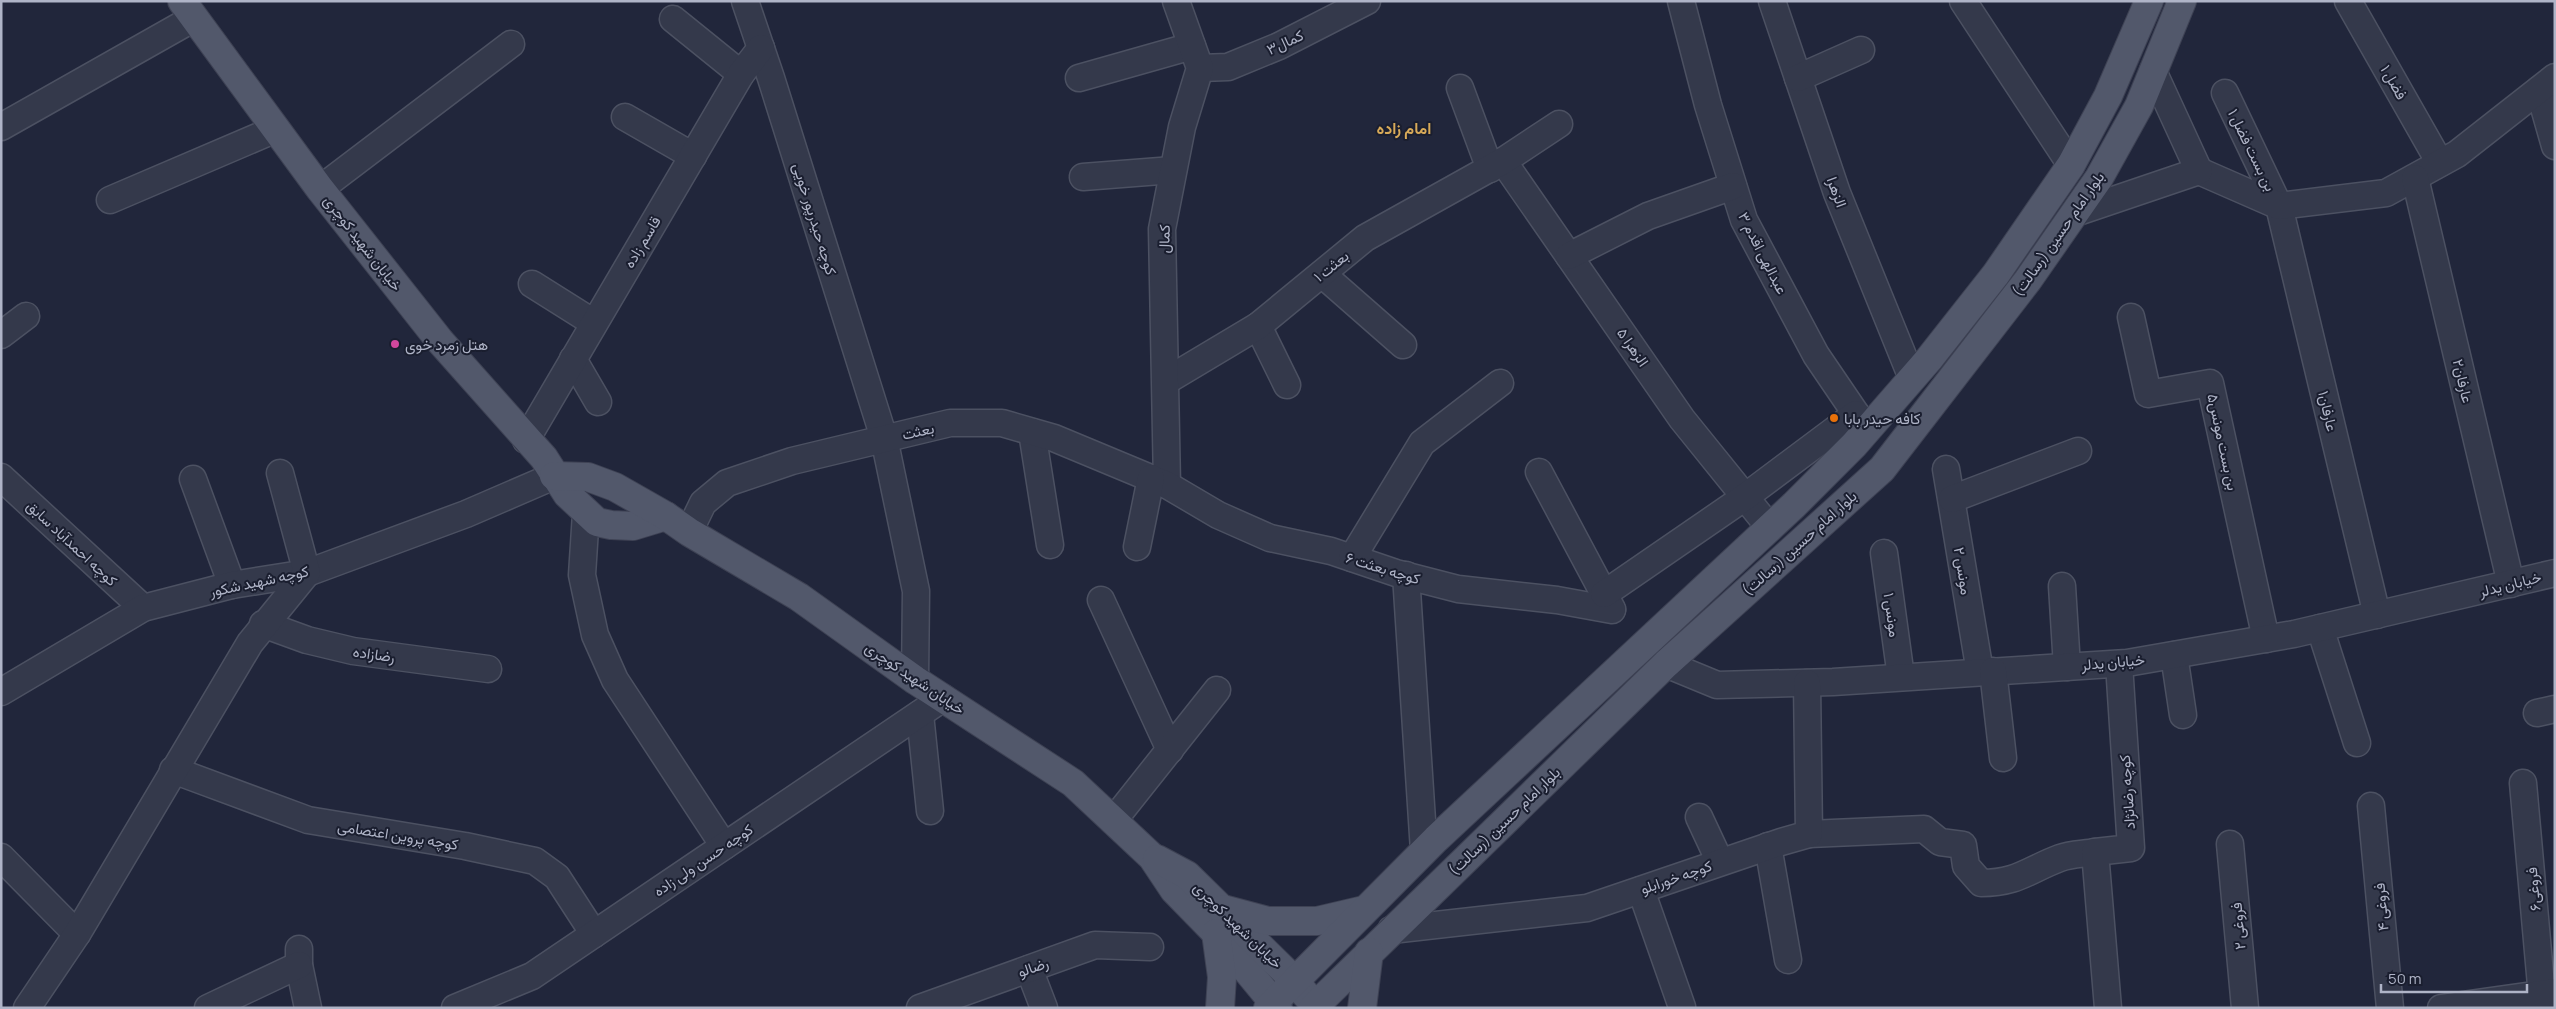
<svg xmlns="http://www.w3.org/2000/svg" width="2556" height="1009" font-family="Manrope,Vazirmatn,sans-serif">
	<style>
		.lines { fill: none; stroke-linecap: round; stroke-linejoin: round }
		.minor-casing { stroke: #4c5162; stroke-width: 29 }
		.major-casing { stroke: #3e4254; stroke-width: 30 }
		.minor { stroke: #34394b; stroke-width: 26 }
		.major { stroke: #52586b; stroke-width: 28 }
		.hotel-dot { fill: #d1479c; stroke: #1a1e2f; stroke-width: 2 }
		.food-dot { fill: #e8710a; stroke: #1a1e2f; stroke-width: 2 }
		.labels { text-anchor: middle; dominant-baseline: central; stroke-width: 4; stroke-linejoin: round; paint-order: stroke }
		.street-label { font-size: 15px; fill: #afb4c7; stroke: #1a1e2f }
		.poi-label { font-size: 15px; fill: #afb4c7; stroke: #1a1e2f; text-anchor: start }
		.neighbourhood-label { font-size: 16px; font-weight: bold; fill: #d8aa59; stroke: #1a1e2f }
	</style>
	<rect width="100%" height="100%" fill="#21263b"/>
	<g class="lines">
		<g class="minor-casing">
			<g id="minor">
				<polyline points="745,1 771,78 884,438 916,591 915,680"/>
				<polyline points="1681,1 1708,105 1744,220 1816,355 1867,430"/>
				<polyline points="1772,1 1837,193 1912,378"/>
				<polyline points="1963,1 2071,165"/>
				<polyline points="2348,1 2440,163"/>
				<polyline points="673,19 741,74"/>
				<polyline points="1200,68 1228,67 1279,46 1367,1"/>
				<polyline points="1079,78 1192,46"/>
				<polyline points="1798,78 1861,50"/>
				<polyline points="1460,88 1490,169"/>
				<polyline points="2539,90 2555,146"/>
				<polyline points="2225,93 2279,206 2377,615"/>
				<polyline points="625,117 693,156"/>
				<polyline points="1,127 194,18"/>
				<polyline points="1503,161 1682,419 1770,528"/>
				<polyline points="2199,171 2279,206 2386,193 2457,154 2555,77"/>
				<polyline points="1083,177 1173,170"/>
				<polyline points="2415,178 2511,584"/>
				<polyline points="320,189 511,44"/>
				<polyline points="110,200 276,129"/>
				<polyline points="2075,213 2199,171 2153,71"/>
				<polyline points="1569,256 1648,216 1733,186"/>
				<polyline points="1322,274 1403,345"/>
				<polyline points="532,284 594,323"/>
				<polyline points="2131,317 2148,394 2210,383 2266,639"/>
				<polyline points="1258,326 1287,385"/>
				<polyline points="1,335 26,316"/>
				<polyline points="573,359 598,402"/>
				<polyline points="1166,381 1258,326 1365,238 1503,161 1559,124"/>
				<polyline points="1032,432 1050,545"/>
				<polyline points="526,440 741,74 761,48"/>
				<polyline points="1946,469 1980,672"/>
				<polyline points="1539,472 1612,609"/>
				<polyline points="1,477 143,608"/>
				<polyline points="193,479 232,585"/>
				<polyline points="1167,485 1162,229 1182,127 1200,68 1176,1"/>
				<polyline points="1952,499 2078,451"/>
				<polyline points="586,513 582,575 595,635 615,680 724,846"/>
				<polyline points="689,532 703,503 727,483 792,461 950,423 1002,423 1054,438 1167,485 1218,515 1270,538 1331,551 1396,573 1458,589 1557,600 1612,610"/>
				<polyline points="1137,547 1151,478"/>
				<polyline points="1884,553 1901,677"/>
				<polyline points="1352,558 1422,443 1500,383"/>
				<polyline points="1406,575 1424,851"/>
				<polyline points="2062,586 2067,667"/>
				<polyline points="1604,594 1745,497 1856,414"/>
				<polyline points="1101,600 1170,750"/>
				<polyline points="263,624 307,640 353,651 488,669"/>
				<polyline points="2320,628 2357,743"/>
				<polyline points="2174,655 2183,715"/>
				<polyline points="1666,664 1717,685 1833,682 2127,663 2294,634 2555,573"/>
				<polyline points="1993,671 2003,758"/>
				<polyline points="1,692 143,608 232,585 307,573 466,514 554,476"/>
				<polyline points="2537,713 2555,709"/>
				<polyline points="920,714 930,811"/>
				<polyline points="173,770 308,820 465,846 535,861 557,877 594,934"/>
				<polyline points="2523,783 2543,1008"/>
				<polyline points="2371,806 2390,1008"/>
				<polyline points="1699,817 1720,862"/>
				<polyline points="1113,821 1217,690"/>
				<path d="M1809,834L1924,829L1940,842L1963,845L1966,866L1981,883C2018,883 2028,870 2060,858C2070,854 2084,854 2095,852"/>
				<polyline points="2230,844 2245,1008"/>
				<polyline points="1768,846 1788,960"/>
				<polyline points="1,857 77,934"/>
				<polyline points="1641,890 1682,1007"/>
				<polyline points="1391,930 1587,908 1781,842 1809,834 1807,683"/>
				<polyline points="299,949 299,965 308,1008"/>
				<polyline points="1029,969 1044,1008"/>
				<polyline points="27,1008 77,934 250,643 307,573 280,473"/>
				<polyline points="208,1008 299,965"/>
				<polyline points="455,1008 532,976 943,698"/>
				<polyline points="920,1008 1095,945 1150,947"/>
				<polyline points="2108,1008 2095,852 2131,848 2119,664"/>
				<polyline points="2441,1008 2555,992"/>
			</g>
		</g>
		<g class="major-casing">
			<g id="major">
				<polyline points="182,1 320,189 440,341 544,458 567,494 597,522 611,525 633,526 666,516"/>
				<polyline points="554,476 588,477 615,487 666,516 689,532 799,597 915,680 1073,783 1152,857 1174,890 1216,933 1278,1008"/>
				<polyline points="1157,859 1187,875 1294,980 1306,995"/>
				<polyline points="1223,909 1268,921 1317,921 1364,910"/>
				<polyline points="1216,933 1222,977 1220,1008"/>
				<polyline points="1268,1008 1436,839 1794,505 1854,445 1929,359 1996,274 2071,165 2108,96 2149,1"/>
				<polyline points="1313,1008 1666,664 1882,469 2028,280 2099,178 2139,106 2182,1"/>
				<polyline points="1362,1008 1369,952"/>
			</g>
		</g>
		<use href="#minor" class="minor"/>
		<use href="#major" class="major"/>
	</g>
	<circle class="hotel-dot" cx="395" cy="344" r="5"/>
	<circle class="food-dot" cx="1834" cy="418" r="5"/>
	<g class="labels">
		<g class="street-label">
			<text transform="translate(1285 42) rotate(-25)">کمال۳</text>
			<text transform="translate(2394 82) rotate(60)">فضل ۱</text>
			<text transform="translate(2252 150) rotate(64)">بن بست فضل ۱</text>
			<text transform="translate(1837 192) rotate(70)">الزهرا</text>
			<text transform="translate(815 219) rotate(73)">کوچه حیدرپور خویی</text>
			<text transform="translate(2058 234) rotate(-55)">بلوار امام حسین (رسالت)</text>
			<text transform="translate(1164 239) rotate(-89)">کمال</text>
			<text transform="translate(642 242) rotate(-59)">قاسم زاده</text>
			<text transform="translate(363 243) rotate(52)">خیابان شهید کوچری</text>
			<text transform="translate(1763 253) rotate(63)">عبدالهی اقدم ۳</text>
			<text transform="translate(1331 266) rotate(-39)">بعثت ۱</text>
			<text transform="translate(1633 347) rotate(55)">الزهرا ۵</text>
			<text transform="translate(2463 381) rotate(77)">عارفان۲</text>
			<text transform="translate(2328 411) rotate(77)">عارفان۱</text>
			<text transform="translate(918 431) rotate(-13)">بعثت</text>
			<text transform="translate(2223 442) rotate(78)">بن بست مونس۵</text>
			<text transform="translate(72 543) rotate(43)">کوچه احمدآباد سابق</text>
			<text transform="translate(1799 543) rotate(-42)">بلوار امام حسین (رسالت)</text>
			<text transform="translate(1383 568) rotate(17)">کوچه بعثت ۶</text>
			<text transform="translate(1963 571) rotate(81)">مونس ۲</text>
			<text transform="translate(259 581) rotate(-12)">کوچه شهید شکور</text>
			<text transform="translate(2510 584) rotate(-14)">خیابان یدلر</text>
			<text transform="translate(1892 615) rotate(82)">مونس ۱</text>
			<text transform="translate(374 654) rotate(8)">رضازاده</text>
			<text transform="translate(2113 662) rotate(-5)">خیابان یدلر</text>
			<text transform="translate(915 678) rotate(34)">خیابان شهید کوچری</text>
			<text transform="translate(2127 792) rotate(-94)">کوچه رضانژاد</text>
			<text transform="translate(1504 821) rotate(-44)">بلوار امام حسین (رسالت)</text>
			<text transform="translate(398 835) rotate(9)">کوچه پروین اعتصامی</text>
			<text transform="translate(703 860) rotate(-34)">کوچه حسن ولی زاده</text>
			<text transform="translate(1676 877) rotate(-19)">کوچه خورابلو</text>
			<text transform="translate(2533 889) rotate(-95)">فروغی۶</text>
			<text transform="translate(2381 907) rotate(-95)">فروغی ۴</text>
			<text transform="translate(1238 925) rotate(44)">خیابان شهید کوچری</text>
			<text transform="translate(2238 926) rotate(-95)">فروغی ۲</text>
			<text transform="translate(1033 967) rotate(-19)">رضالو</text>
		</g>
		<g class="poi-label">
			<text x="405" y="344">هتل زمرد خوی</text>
			<text x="1844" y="418">کافه حیدر بابا</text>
		</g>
		<g class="neighbourhood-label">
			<text x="1404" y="128">امام زاده</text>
		</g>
	</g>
	<rect width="2556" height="1009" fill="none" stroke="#afb4c7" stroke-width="5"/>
	<path d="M2381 984v8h146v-8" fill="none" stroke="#afb4c7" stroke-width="2.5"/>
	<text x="2388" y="984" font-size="15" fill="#afb4c7" stroke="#1a1e2f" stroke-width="4" paint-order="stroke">50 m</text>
</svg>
